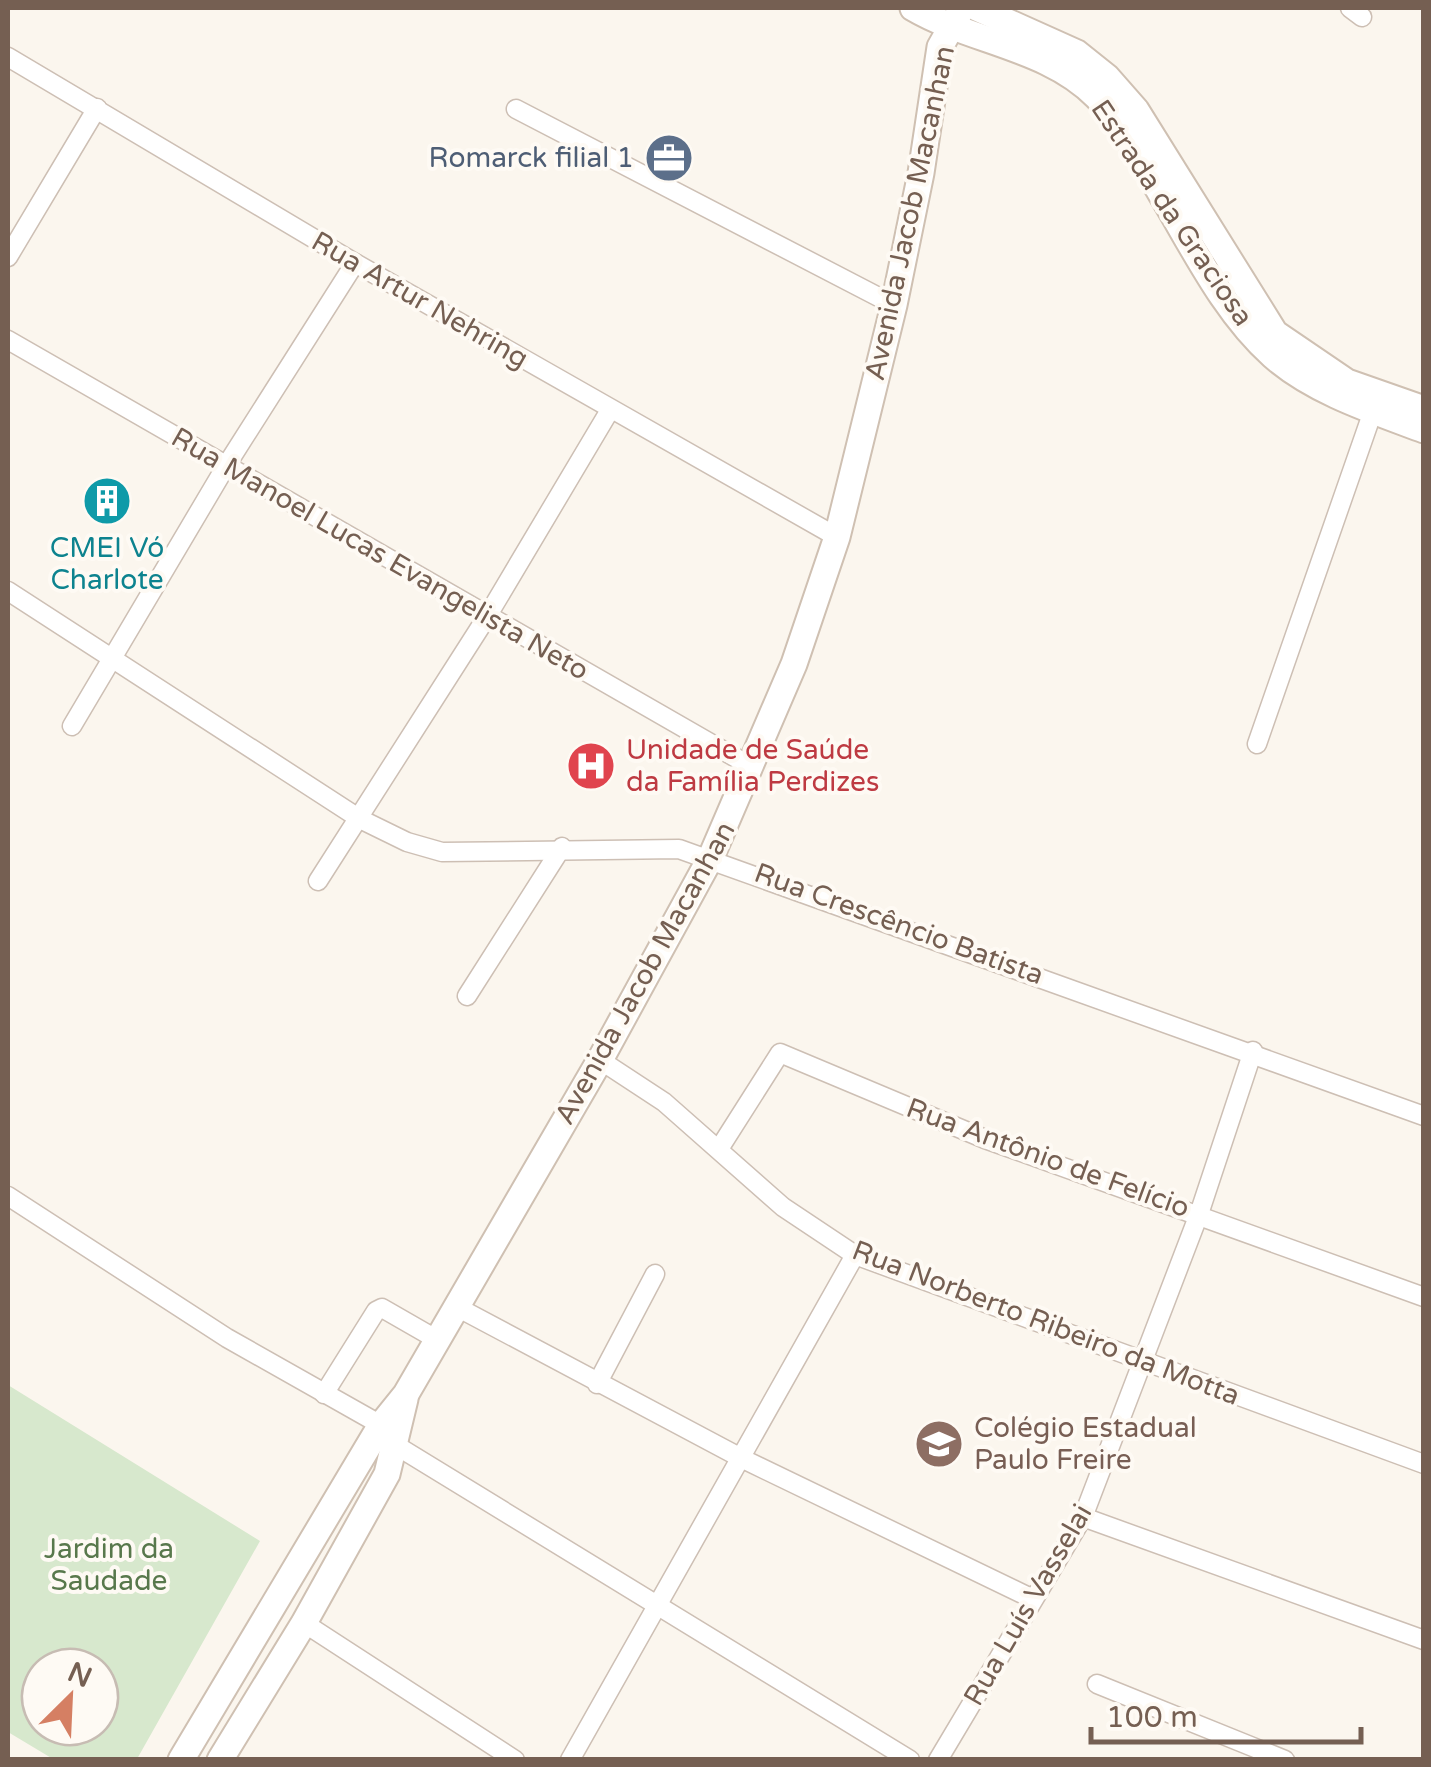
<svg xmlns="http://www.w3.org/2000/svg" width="1431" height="1767" font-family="'Varela Round',sans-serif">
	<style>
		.green { fill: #d7e8cd; fill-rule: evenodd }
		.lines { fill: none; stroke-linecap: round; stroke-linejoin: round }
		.minor-casing { stroke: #cdbfb4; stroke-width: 21 }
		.secondary-casing { stroke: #cfc0b2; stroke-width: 29 }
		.minor { stroke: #fff; stroke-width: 18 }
		.secondary { stroke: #fff; stroke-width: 25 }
		.labels { text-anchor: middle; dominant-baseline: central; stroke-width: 8; stroke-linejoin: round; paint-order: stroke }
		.service-label { font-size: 28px; fill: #4e5e75; stroke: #fefaf4; text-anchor: end }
		.street-label { font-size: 28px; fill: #755f52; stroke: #fefaf4 }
		.culture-label { font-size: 28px; fill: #0d838f; stroke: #fefaf4 }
		.health-label { font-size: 28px; fill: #be3a42; stroke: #fefaf4; text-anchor: start }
		.education-label { font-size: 28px; fill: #785e54; stroke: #fefaf4; text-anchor: start }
		.park-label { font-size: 28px; fill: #58784c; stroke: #fefaf4 }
	</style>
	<rect width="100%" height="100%" fill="#fbf6ee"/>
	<path class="green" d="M8,1385L260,1541L137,1759H53L8,1732ZM40,1667H100V1727H40Z"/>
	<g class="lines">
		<g class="minor-casing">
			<g id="minor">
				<polyline points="1350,8 1362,17"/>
				<polyline points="8,57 355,263 837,537"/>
				<polyline points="516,109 894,305"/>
				<polyline points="8,257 97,108"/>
				<polyline points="8,340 752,767"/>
				<polyline points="8,591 360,819 407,842 442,852 679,849 1424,1116"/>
				<polyline points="72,726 226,466 355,263"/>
				<polyline points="1257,744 1373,411"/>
				<polyline points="318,881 488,615 610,410"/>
				<polyline points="467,996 562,847"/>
				<polyline points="600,1060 664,1102 783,1207 855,1255 1424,1464"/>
				<polyline points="719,1149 780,1053 985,1139 1424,1297"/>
				<polyline points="8,1196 227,1338 381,1425"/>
				<polyline points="455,1306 743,1459 1031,1598"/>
				<polyline points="597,1384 655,1274"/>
				<polyline points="324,1394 376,1311 382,1308 436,1339"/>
				<polyline points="397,1446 910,1760"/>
				<polyline points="1083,1517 1424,1640"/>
				<polyline points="304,1623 515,1760"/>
				<polyline points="1097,1684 1285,1760"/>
				<polyline points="570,1760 855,1255"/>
				<polyline points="938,1760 1083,1517 1199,1214 1253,1051"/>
			</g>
		</g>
		<g class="secondary-casing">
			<g id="secondary">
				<path d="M913,8C971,42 1048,47 1097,97C1125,127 1144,165 1164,199C1196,253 1226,314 1273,356C1314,392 1373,411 1424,430"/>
				<polyline points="977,8 1077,53 1107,77 1136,110 1275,333 1347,382 1424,409"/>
				<polyline points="181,1760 381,1425 406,1394 600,1060 711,857 794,664 837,537 894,305 921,173 940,47 962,8"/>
				<polyline points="220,1760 304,1623 387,1474 405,1399"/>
			</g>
		</g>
		<use href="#minor" class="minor"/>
		<use href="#secondary" class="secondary"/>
	</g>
	<defs>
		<g id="office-disc" transform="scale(2.5)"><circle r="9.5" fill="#5c6f8a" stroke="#fefaf4"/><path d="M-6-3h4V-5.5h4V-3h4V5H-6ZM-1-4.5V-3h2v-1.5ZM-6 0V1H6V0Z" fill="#fff"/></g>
		<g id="building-disc" transform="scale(2.5)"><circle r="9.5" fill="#0f9aa8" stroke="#fefaf4"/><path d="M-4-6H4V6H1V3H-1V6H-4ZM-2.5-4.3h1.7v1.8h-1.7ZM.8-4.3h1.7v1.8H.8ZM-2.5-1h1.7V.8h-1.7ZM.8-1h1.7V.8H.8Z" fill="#fff"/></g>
		<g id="hospital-disc" transform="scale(2.5)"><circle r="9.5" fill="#e0444e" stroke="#fefaf4"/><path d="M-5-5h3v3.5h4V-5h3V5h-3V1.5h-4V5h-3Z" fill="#fff"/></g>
		<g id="school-disc" transform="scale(2.5)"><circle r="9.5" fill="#8d6e63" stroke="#fefaf4"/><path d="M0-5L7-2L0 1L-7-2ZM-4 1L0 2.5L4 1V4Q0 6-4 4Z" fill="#fff"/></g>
	</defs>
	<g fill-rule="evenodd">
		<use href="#office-disc" x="669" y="158"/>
		<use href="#building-disc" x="107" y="501"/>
		<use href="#hospital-disc" x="591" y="766"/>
		<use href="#school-disc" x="939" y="1444"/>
	</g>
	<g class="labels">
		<g class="service-label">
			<text x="634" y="158">Romarck filial 1</text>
		</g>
		<g class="street-label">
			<text transform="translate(910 213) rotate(-78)">Avenida Jacob Macanhan</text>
			<text transform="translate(1172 213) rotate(56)">Estrada da Graciosa</text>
			<text transform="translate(420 300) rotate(30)">Rua Artur Nehring</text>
			<text transform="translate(380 554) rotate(30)">Rua Manoel Lucas Evangelista Neto</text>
			<text transform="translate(899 924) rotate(20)">Rua Crescêncio Batista</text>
			<text transform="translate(645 973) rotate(-61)">Avenida Jacob Macanhan</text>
			<text transform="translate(1048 1158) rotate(20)">Rua Antônio de Felício</text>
			<text transform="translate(1046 1323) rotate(21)">Rua Norberto Ribeiro da Motta</text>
			<text transform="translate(1028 1605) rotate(-60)">Rua Luís Vasselai</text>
		</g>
		<g class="culture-label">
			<text x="107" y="548">CMEI Vó<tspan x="107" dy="32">Charlote</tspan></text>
		</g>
		<g class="health-label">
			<text x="626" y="750">Unidade de Saúde<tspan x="626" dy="32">da Família Perdizes</tspan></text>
		</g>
		<g class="education-label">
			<text x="974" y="1428">Colégio Estadual<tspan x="974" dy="32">Paulo Freire</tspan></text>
		</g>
		<g class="park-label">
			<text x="109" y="1549">Jardim da<tspan x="109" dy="32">Saudade</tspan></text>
		</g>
	</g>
	<rect width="1431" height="1767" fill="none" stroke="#755f52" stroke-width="20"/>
	<g transform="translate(70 1697) rotate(24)"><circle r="48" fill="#fefaf4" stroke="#c7bcb3" stroke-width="2.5"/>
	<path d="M0-8L18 38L0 25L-18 38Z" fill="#d57f63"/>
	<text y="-15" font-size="28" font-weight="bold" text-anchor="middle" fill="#755f52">N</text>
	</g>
	<path d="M1091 1727v15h270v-15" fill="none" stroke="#755f52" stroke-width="5"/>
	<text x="1106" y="1727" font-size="30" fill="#755f52" stroke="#fefaf4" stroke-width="8" paint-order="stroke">100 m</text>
</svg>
